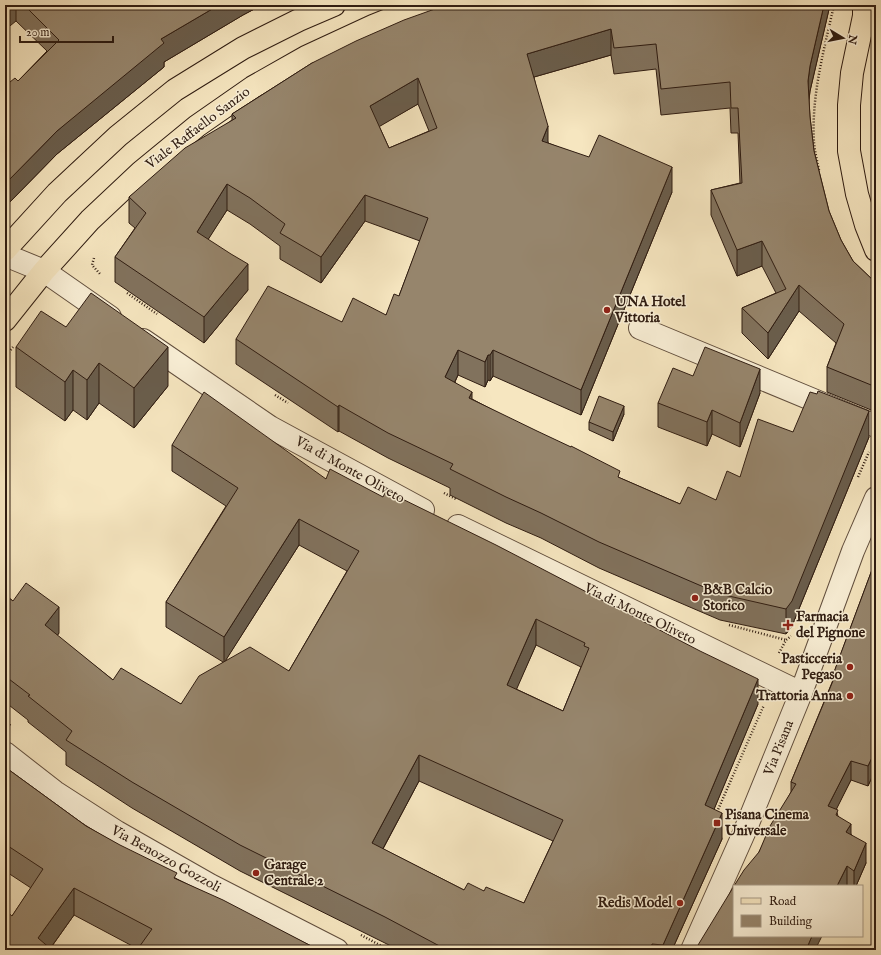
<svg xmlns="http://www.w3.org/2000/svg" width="881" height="955" font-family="'IM FELL English',serif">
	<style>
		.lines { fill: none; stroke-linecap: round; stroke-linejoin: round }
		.minor-casing { stroke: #614e3d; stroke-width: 24 }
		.major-casing { stroke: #2f1c11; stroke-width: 24 }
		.path { stroke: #2f1c11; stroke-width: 2.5; stroke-dasharray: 1 2; stroke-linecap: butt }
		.minor { stroke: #f9efd6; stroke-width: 22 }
		.major { stroke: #f6e6c0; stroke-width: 22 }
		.wall { fill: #81725d; stroke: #2f1c11; fill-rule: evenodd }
		.shaded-wall { fill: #695d4c; stroke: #2f1c11 }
		.building { fill: #96856c; stroke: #2f1c11; fill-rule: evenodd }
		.poi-dot { fill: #8f2418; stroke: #f9efd6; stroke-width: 1.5 }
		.labels { text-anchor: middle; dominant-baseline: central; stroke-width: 3; stroke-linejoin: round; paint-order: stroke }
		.street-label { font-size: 14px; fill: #2f1c11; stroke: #f9efd6 }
		.poi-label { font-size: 14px; font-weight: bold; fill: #2f1c11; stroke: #f9efd6; text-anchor: start }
	</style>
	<rect width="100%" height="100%" fill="#f6e6c0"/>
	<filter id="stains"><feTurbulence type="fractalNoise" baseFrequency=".005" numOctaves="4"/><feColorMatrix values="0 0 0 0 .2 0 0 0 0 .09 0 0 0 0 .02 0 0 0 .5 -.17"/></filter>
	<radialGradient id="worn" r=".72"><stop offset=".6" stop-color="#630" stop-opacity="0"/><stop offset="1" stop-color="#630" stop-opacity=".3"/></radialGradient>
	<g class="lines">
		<g class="minor-casing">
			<g id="minor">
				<polyline points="5,255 44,271 110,317"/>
				<polyline points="640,328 876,426"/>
				<polyline points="143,340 270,427 423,510"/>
				<polyline points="458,526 801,693"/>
				<polyline points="5,753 55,792 117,832 210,885 337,950"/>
				<polyline points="692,950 744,833 801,693 853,551 876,498"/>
			</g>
		</g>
		<g class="major-casing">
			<g id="major">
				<polyline points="864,5 864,16 852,73 849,105 849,151 857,194 866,225 876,250"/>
				<polyline points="5,250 57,193 118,136 175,90 243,48 299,20 334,5"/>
				<polyline points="5,320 44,271 90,220 141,172 197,126 253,87 306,57 373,26 425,5"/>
			</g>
		</g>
		<g class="path">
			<path d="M819,170C817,161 815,152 814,143C811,96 824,50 834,5"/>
			<polyline points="94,258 92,265 101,275"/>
			<polyline points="127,293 157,314"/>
			<polyline points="5,357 13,347"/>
			<polyline points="275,395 288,403"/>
			<polyline points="858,477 869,452"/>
			<polyline points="444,493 456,499"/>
			<polyline points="729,625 786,640"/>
			<polyline points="779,653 786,640 791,636"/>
			<polyline points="5,721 11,726"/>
			<polyline points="717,812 764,705"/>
			<polyline points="361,935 389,950"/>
		</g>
		<use href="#minor" class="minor"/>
		<use href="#major" class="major"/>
	</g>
	<g class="wall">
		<polygon points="5,5 262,5 243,15 164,62 164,67 57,154 5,207 5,86 18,81 47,51 16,21"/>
		<path d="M830,5L810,91L809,100L810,117L814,151L829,211L841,240L853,261L876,283V412L827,392V367L836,343L799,311L768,359L742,333V308L776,293L762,266L737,276L711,215V190L740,183L738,133H731L730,108L661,115L656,69L614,74L611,55L534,77L548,143L672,192L581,415L493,376L490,381L488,380L485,387L458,375L455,382L472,399L620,478L680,504L716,500L740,477L793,432L869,437L792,626L786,634L720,620L599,568L541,538L506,523L450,495V488L388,458L339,431L338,432L236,364V339L386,315L399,296L420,241L365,221L321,283L280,259V246L250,224L227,210L208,239L248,290L204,343L115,282V257L135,228L129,223V197L232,120V114L312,63ZM418,104L429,131L389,148L379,126Z"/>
		<polygon points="66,327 168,386 134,428 99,403 87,420 73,410 65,421 16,387 16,347"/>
		<polygon points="693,376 760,393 740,447 712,434 707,446 658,427 658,403"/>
		<polygon points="624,414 613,441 589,430 589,422"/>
		<path d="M172,445L326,479L758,704L714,809L722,839L672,950H399L240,871L132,808L66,765V752L28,722V720L5,702V595L13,601L59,633L57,636L113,680L181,704L223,662L166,627V602L226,506L172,471ZM299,545L347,571L289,671L225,661ZM536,645L581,667L563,711L516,689ZM419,781L553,841L524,903L484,891L464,890L383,849Z"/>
		<polygon points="876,559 876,768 868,786 851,780 836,809 838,816 851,834 866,863 856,886 847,886 759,852 791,792 791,782 833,680 833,675"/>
		<polygon points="5,767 86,826 177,879 319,950 137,950 138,949 74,915 50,949 12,916 31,888 5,871"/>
	</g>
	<g class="shaded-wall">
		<polygon points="7,5 16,5 16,21 5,30 5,7"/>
		<polygon points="219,5 262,5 243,15 164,62 164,67 57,154 5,207 5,184 57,131 161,39"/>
		<polygon points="824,5 830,5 810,91 808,107 808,81 810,66"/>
		<polygon points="611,29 611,55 527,79 527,54"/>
		<polygon points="418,78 418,104 370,132 370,106"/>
		<polygon points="548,126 548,152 542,141"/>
		<polygon points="672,167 672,192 581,415 581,390"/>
		<polygon points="227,184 227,210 197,257 197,232"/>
		<polygon points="365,195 365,221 321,283 321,257"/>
		<polygon points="762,241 762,266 737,276 737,250"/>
		<polygon points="248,264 248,290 204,343 204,317"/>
		<polygon points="799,285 799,311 768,359 768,333"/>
		<polygon points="168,347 168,386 134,428 134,388"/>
		<polygon points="458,350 458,375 445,402 445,377"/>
		<polygon points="493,350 493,376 490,381 490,355"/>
		<polygon points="488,355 488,380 485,387 485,362"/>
		<polygon points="99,363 99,403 87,420 87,380"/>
		<polygon points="760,369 760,393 740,447 740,423"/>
		<polygon points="73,370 73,410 65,421 65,382"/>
		<polygon points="472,392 472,417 469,398"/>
		<polygon points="339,405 339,431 338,432 338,407"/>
		<polygon points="624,406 624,414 613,441 613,432"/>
		<polygon points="712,410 712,434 707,446 707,422"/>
		<polygon points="869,411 869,437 792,626 786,634 786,609"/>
		<polygon points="299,519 299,545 224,663 224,637"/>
		<polygon points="59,607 59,633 45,651 45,625"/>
		<polygon points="536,619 536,645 507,711 507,685"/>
		<polygon points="758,679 758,704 705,831 705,805"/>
		<polygon points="876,749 876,768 868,786 868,766"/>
		<polygon points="419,755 419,781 372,869 372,843"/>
		<polygon points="851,761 851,780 828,826 828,806"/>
		<polygon points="722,813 722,839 672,950 663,950 663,945"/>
		<polygon points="851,824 851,843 846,832"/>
		<polygon points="866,843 866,863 856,886 854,886 854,871"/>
		<polygon points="847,866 847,886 837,886"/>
		<polygon points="74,888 74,915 49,950 38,938"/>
		<polygon points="812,936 822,936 815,950 806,950"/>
		<polygon points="652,944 652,950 650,950"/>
	</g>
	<g class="building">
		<polygon points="24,5 219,5 161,39 164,43 57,131 5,184 5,86 15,78 18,81 59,40"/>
		<path d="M446,5H824L810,66L808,81L810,117L814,151L829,211L841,240L853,261L876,283V387L827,367L844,324L799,285L768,333L742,308L786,289L762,241L737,250L711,190L742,183L738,108H731L730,82L661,89L656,44L614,48L611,29L527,54L548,126L542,141L589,157L599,135L672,167L581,390L493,350L490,355H488L485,362L458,350L445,377L472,392L469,398L537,431L571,447V446L620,471L618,477L680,504L688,487L716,500L727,471L740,477L758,419L793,432L810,392L817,394L818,391L869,411L792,601L786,609L720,594L599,542L541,513L506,497L450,469L453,464L388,433L339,405L338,407L236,339L268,286L342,322L353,298L386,315L394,294L399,296L428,218L365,195L321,257L280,233L285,224L250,198L227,184L197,232L231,254L248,264L204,317L115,257L146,213L129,197L185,148L236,118L232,114L312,63L356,41L404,20ZM418,78L437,128L389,148L370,106Z"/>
		<polygon points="91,293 168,347 134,388 99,363 87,380 73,370 65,382 16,347 41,311 66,327"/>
		<polygon points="705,347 760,369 740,423 712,410 707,422 658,403 673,368 693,376"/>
		<path d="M204,392L326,479L330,469L383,497L386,491L496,545L700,651L758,679L705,805L722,813L663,945L652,944L650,950H447L385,917L240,845L132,782L66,740L72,731L28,696L30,695L5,676V595L13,601L26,583L59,607L45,625L113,680L121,668L181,704L199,676L250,647L289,671L359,551L299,519L224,637L166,602L238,488L172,445ZM536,619L585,643L584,646L589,648L563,711L507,685ZM419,755L563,820L524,903L486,887L484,891L468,883L464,890L372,843Z"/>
		<polygon points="599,396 624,406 613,432 589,422"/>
		<polygon points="876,559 876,749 868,766 851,761 828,806 838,810 836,815 851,824 846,832 866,843 854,871 847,866 837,886 734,886 744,870 759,852 770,826 796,784 791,782 835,676 833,675 841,653"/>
		<polygon points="5,767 86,826 120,845 177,873 174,878 223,900 319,950 177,950 174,948 172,950 137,950 152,929 74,888 38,938 52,950 5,950 5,910 12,916 43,869 5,844"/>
		<polygon points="734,886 734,936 812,936 806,950 695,950"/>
	</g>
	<g class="poi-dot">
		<circle cx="607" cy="310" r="4"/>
		<circle cx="695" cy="598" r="4"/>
		<path d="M786 619h4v4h4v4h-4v4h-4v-4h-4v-4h4z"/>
		<circle cx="850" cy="667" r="4"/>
		<circle cx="850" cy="696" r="4"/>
		<rect x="713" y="819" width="8" height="8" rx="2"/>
		<circle cx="256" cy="873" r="4"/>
		<circle cx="680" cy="903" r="4"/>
	</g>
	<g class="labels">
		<g class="street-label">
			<text transform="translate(198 128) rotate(-37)">Viale Raffaello Sanzio</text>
			<text transform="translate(350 470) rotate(29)">Via di Monte Oliveto</text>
			<text transform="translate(640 614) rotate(26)">Via di Monte Oliveto</text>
			<text transform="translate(779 748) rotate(-68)">Via Pisana</text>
			<text transform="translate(166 859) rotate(29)">Via Benozzo Gozzoli</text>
		</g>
		<g class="poi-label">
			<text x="615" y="302">UNA Hotel<tspan x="615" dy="16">Vittoria</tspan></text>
			<text x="703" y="590">B&amp;B Calcio<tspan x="703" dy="16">Storico</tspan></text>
			<text x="796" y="617">Farmacia<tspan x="796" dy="16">del Pignone</tspan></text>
			<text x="842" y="659" text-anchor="end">Pasticceria<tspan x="842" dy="16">Pegaso</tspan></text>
			<text x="842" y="696" text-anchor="end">Trattoria Anna</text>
			<text x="725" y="815">Pisana Cinema<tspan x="725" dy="16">Universale</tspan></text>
			<text x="264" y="865">Garage<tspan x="264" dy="16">Centrale 2</tspan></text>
			<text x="672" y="903" text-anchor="end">Redis Model</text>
		</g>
	</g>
	<rect width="881" height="955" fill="none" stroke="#f6e6c0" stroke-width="20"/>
	<rect x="6" y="6" width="869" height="943" fill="none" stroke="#2f1c11" stroke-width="2"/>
	<rect x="10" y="10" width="861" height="935" fill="none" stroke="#2f1c11"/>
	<rect x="733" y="885" width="130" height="52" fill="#f9efd6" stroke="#a89b87"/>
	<rect x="741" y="898" width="20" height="6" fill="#f6e6c0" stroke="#a89b87"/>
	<text x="769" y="905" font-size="12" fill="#2f1c11">Road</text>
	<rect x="741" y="915" width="20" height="12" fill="#96856c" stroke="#a89b87"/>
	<text x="769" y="925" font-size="12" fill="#2f1c11">Building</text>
	<g transform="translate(843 38) rotate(100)" stroke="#f9efd6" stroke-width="3" paint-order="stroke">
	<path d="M0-3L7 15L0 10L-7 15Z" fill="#2f1c11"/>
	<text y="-6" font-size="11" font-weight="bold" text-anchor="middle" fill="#2f1c11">N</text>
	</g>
	<path d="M20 36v6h93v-6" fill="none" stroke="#2f1c11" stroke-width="2"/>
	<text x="26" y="36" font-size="12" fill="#2f1c11" stroke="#f9efd6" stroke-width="3" paint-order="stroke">20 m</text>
	<rect width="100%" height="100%" filter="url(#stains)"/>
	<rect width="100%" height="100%" fill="url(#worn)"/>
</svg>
